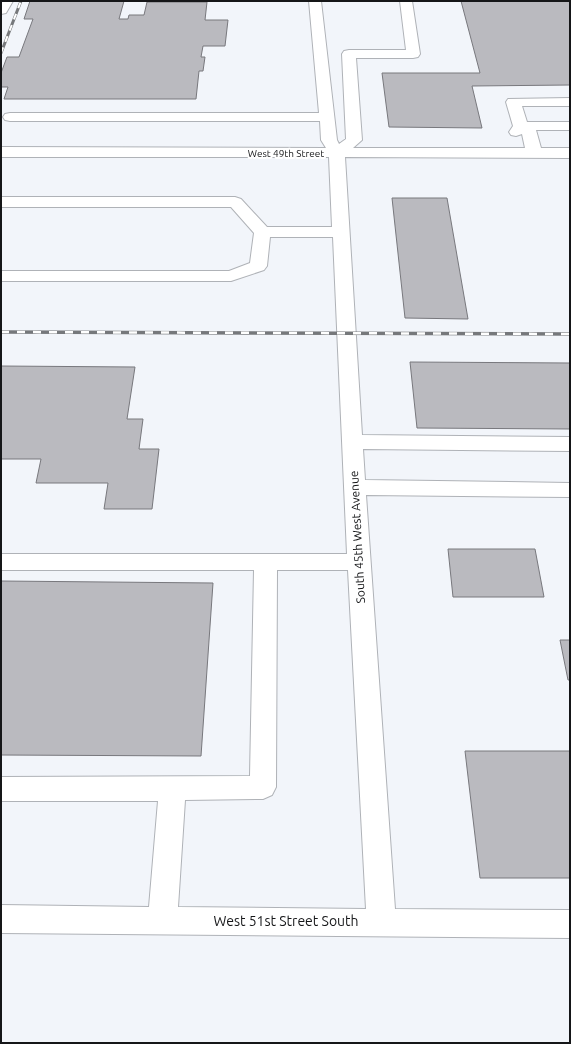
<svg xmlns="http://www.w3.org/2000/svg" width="571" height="1044" font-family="Ubuntu,sans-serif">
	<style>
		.building { fill: #bababf; stroke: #78787d }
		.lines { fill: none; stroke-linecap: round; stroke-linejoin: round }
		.minor-casing { stroke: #afb2b7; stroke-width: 2 }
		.minor { fill: #fff; fill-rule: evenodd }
		.rail-far1-casing { stroke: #76787b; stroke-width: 3 }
		.rail-casing { stroke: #76787b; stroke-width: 3.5 }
		.rail-far1 { stroke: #fff; stroke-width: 2; stroke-dasharray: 6; stroke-linecap: butt }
		.rail { stroke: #fff; stroke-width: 2.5; stroke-dasharray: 8; stroke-linecap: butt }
		.labels { text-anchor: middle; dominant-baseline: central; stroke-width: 4; stroke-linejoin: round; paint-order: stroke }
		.far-street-label { font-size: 10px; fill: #151618; stroke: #fff }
		.street-label { font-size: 12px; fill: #151618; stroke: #fff }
		.near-street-label { font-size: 14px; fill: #151618; stroke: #fff }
	</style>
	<rect width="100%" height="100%" fill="#f2f5fa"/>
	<g class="building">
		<polygon points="30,1 124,1 119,19 128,19 129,15 144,15 147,2 207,2 205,20 228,20 225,46 203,46 201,57 205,57 203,71 199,71 196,99 4,99 8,87 1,87 1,73 7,57 19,57 33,19 24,19"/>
		<polygon points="461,1 570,1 570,85 472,86 482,128 389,127 382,73 480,73"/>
		<polygon points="392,198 447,198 468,319 405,318"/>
		<polygon points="410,362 570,363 570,429 417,428"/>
		<polygon points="1,366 135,367 127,419 143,419 139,449 159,449 152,509 104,509 108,483 36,483 41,459 1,459"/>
		<polygon points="448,549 535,549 544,597 453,597"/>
		<polygon points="1,581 213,583 201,756 1,755"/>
		<polygon points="560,640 570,640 570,680 568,680"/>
		<polygon points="465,751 570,751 570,878 480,878"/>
	</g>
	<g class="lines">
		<g class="minor-casing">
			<g id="minor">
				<polygon points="1,1 13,1 6,13 1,14"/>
				<path d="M309,1H321L337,140L339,144L346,139L342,54L344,51L349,50H406L400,1H412L420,54L418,57L413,58H356L362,140L353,148H525L522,134L516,136L511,135L509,132L513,126L506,102L508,99L570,98V106H522L527,122H570V130H536L541,148H570V158L345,157L362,435L570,437V451L363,449L365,480L570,483V497L366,495L395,909L570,910V938L1,933V905L149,907L158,801H1V777L250,776L254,570H1V554H347L333,237H270L267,266L264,270L231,281H1V271H229L250,263L254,233L231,207H1V197H235L241,199L267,227H332L329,157H1V147L326,148L321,140L320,121H10L5,120L3,117L5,114L10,113H319ZM277,570H348L366,909L178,907L185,800L263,799L272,795L276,787Z"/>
			</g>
		</g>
		<use href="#minor" class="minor"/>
		<g class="rail-far1-casing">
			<polyline id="rail-far1" points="1,53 21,1"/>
		</g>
		<g class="rail-casing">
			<polyline id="rail" points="1,332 570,334"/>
		</g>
		<use href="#rail-far1" class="rail-far1"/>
		<use href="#rail" class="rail"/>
	</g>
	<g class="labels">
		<g class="far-street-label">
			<text x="286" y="153">West 49th Street</text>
		</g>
		<g class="street-label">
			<text transform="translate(357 537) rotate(-93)">South 45th West Avenue</text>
		</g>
		<g class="near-street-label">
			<text x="286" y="921">West 51st Street South</text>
		</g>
	</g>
	<rect width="571" height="1044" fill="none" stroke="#151618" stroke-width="4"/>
</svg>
